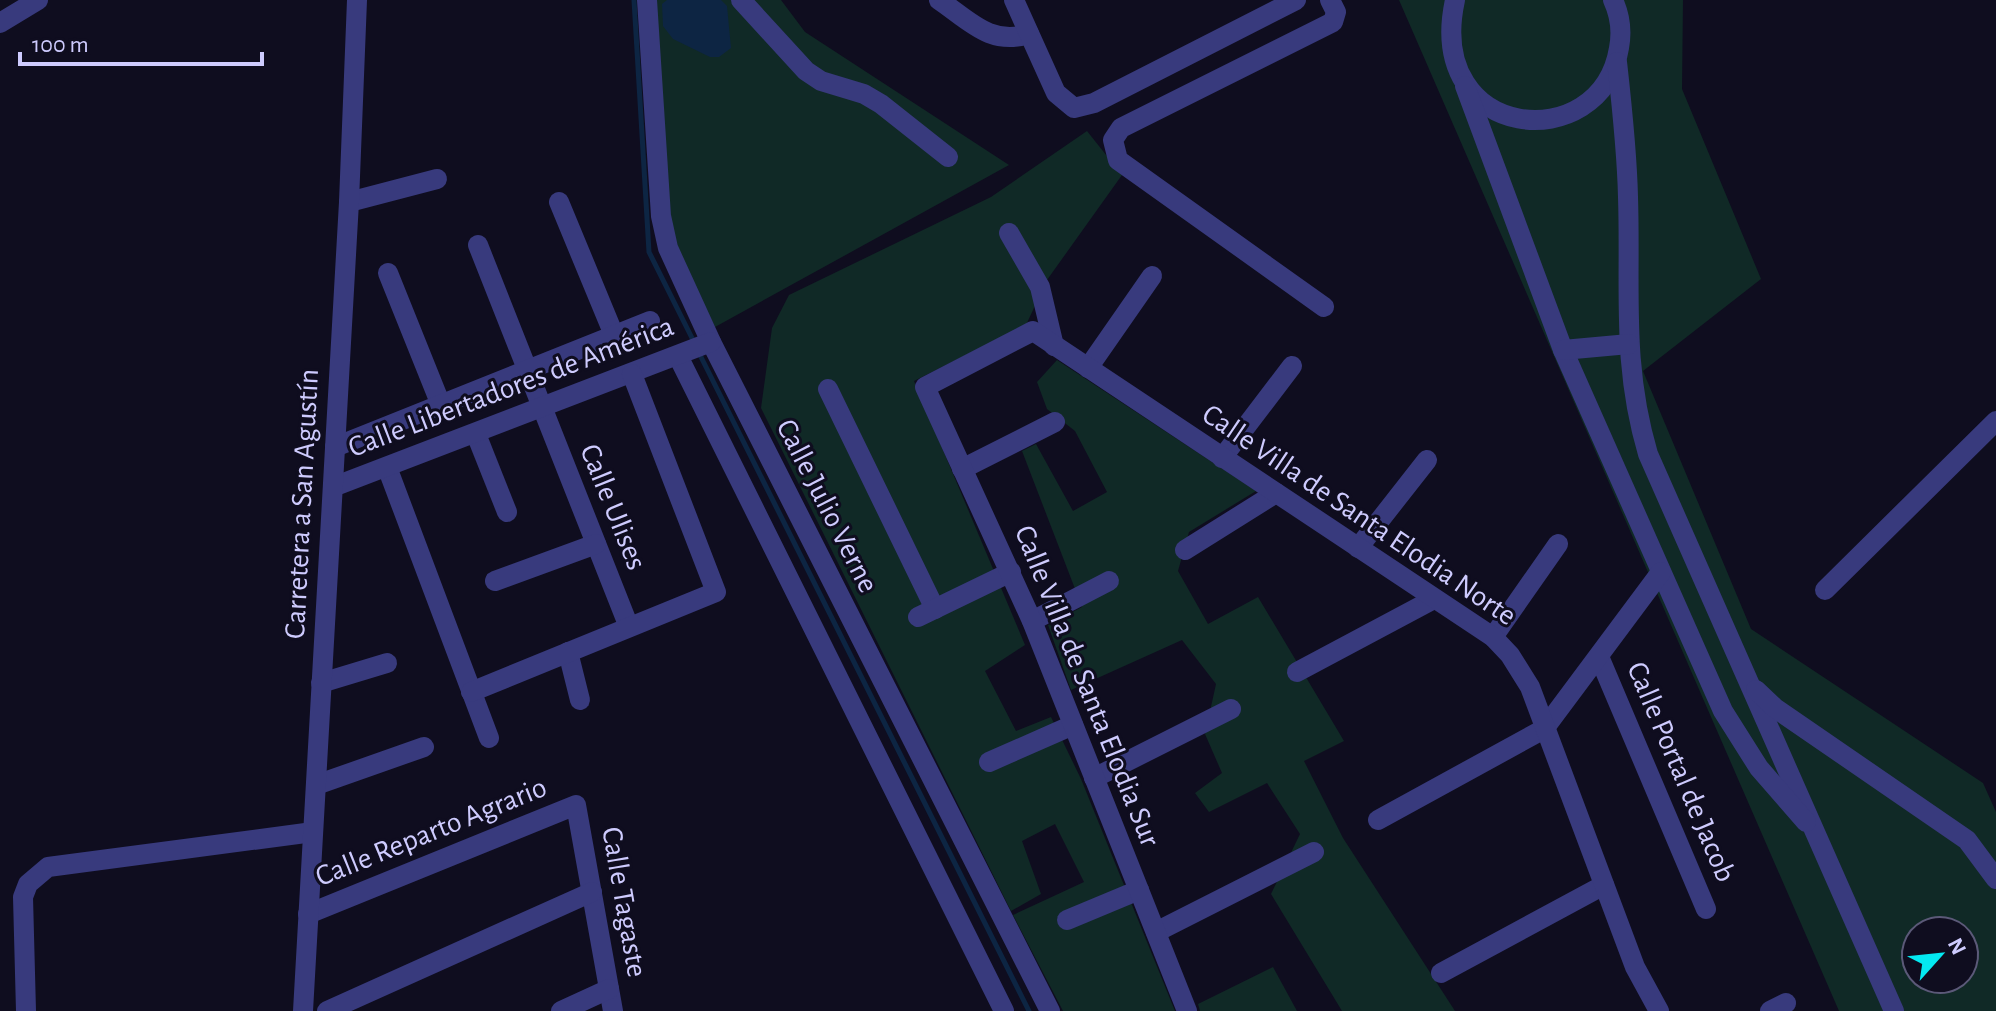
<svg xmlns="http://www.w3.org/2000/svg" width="1996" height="1011" font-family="'Alegreya Sans',sans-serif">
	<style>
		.green { fill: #102926; fill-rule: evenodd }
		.water { fill: #0d2543 }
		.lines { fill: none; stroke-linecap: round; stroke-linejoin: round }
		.stream { stroke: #0d2543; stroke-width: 5 }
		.minor { stroke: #383a7d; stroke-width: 20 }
		.labels { text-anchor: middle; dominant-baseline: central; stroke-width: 6; stroke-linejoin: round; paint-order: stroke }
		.street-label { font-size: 30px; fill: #cecbfe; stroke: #0f0d1f }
	</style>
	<rect width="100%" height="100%" fill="#0f0d1f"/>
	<g class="green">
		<polygon points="654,0 781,0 805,32 1009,165 715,327 678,254 667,200"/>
		<path d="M1399,0H1683L1682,89L1761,279L1643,371L1751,629L1983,783L1996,812V1011H1839ZM1916,931H1964V979H1916Z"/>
		<polygon points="1087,131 1122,175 1047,280 1026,325 914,381 1025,645 985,671 1016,731 1051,717 1081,779 1175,1011 1063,1011 1013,915 1084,882 1055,824 1022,841 1041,894 1011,911 761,408 772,328 789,295 991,197"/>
		<polygon points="1057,360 1256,491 1189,532 1178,571 1208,624 1258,597 1344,741 1304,761 1343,838 1455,1011 1342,1011 1271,894 1300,834 1267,783 1209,812 1195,793 1222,773 1205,734 1216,684 1182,640 1071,690 1048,625 1082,607 1022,451 1036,444 1073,511 1107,492 1075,431 1047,409 1037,382"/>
		<polygon points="1273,967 1297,1011 1200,1011 1198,1004"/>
	</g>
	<polygon class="water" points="667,0 721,0 727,6 731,48 719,57 710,57 673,39 663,26 662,4"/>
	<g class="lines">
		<g class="stream">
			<polyline points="634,0 649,252 695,344"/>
			<polyline points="699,353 1029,1011"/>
		</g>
		<g class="minor">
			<polyline points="647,0 661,216 668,248 711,342 1050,1011"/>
			<polyline points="741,0 806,71 821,81 864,94 881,104 948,157"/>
			<path d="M939,0C970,21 990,46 1029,34"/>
			<polyline points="1014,0 1056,93 1074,108 1094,103 1296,0"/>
			<path d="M1455,0C1424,142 1601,158 1619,48C1622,32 1620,15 1613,0"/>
			<polyline points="0,23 38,0"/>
			<path d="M1617,62C1622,107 1627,151 1628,197C1631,289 1621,363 1648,454L1894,1011"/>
			<polyline points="1465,86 1563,350 1723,711 1759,768 1806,822"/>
			<polyline points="349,202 437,179"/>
			<polyline points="559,202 614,335"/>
			<polyline points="1009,233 1040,287 1054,346"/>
			<polyline points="478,245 629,627"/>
			<polyline points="388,273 441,405"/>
			<polyline points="1324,307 1118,160 1113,140 1121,128 1333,22 1336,12 1330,0"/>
			<polyline points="1563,350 1629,344"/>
			<polyline points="678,356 1004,1011"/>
			<polyline points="1088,368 1152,276"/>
			<polyline points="828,389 935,609"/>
			<polyline points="476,434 507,512"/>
			<polyline points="335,447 650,321"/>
			<polyline points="1222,458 1292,366"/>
			<polyline points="387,467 489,738"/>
			<polyline points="962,469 1055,422"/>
			<polyline points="333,487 711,342"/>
			<polyline points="1358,548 1427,460"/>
			<polyline points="1185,550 1276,493"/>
			<polyline points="495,581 596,544"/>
			<polyline points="1825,590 1996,421"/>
			<polyline points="918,617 1011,572"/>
			<polyline points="1032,621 1109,581"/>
			<polyline points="1493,637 1558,544"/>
			<polyline points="568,652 580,700"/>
			<polyline points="1600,659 1706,909"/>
			<polyline points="1297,672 1434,599"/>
			<polyline points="321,683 387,663"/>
			<polyline points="1756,690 1775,708 1967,840 1996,879"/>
			<polyline points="471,692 716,592 632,374"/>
			<polyline points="989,762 1073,725"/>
			<polyline points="1094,778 1231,709"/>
			<polyline points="316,785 424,747"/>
			<polyline points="1378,820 1544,729 1661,572"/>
			<polyline points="308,914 576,805 613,1011"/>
			<polyline points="1067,920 1139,890"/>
			<polyline points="1156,932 1314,852"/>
			<polyline points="1441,973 1604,885"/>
			<polyline points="26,1011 23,897 28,884 48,867 313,832"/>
			<polyline points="303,1011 349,202 357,0"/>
			<polyline points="327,1011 592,892"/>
			<polyline points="561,1011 609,989"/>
			<polyline points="1187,1011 1032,621 925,387 1033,331 1493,637 1510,655 1530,687 1635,967 1659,1011"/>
			<polyline points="1770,1011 1786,1003"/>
		</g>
	</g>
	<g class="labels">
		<g class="street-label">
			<text transform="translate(511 387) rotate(-21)">Calle Libertadores de América</text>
			<text transform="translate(302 504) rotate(-87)">Carretera a San Agustín</text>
			<text transform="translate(827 506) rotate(63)">Calle Julio Verne</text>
			<text transform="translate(613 507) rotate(68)">Calle Ulises</text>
			<text transform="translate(1359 515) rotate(34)">Calle Villa de Santa Elodia Norte</text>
			<text transform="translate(1087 686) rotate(68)">Calle Villa de Santa Elodia Sur</text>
			<text transform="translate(1681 772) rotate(67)">Calle Portal de Jacob</text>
			<text transform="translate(431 832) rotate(-22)">Calle Reparto Agrario</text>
			<text transform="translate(624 902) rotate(80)">Calle Tagaste</text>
		</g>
	</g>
	<g transform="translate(1940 955) rotate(63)"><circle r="38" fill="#0f0d1f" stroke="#5b5978" stroke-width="2"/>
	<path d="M0-6L14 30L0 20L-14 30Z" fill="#04e9f1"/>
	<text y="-12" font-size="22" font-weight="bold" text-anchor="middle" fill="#cecbfe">N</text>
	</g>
	<path d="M20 52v12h242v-12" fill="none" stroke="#cecbfe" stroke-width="4"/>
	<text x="32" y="52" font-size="24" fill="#cecbfe" stroke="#0f0d1f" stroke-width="6" paint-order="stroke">100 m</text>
</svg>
